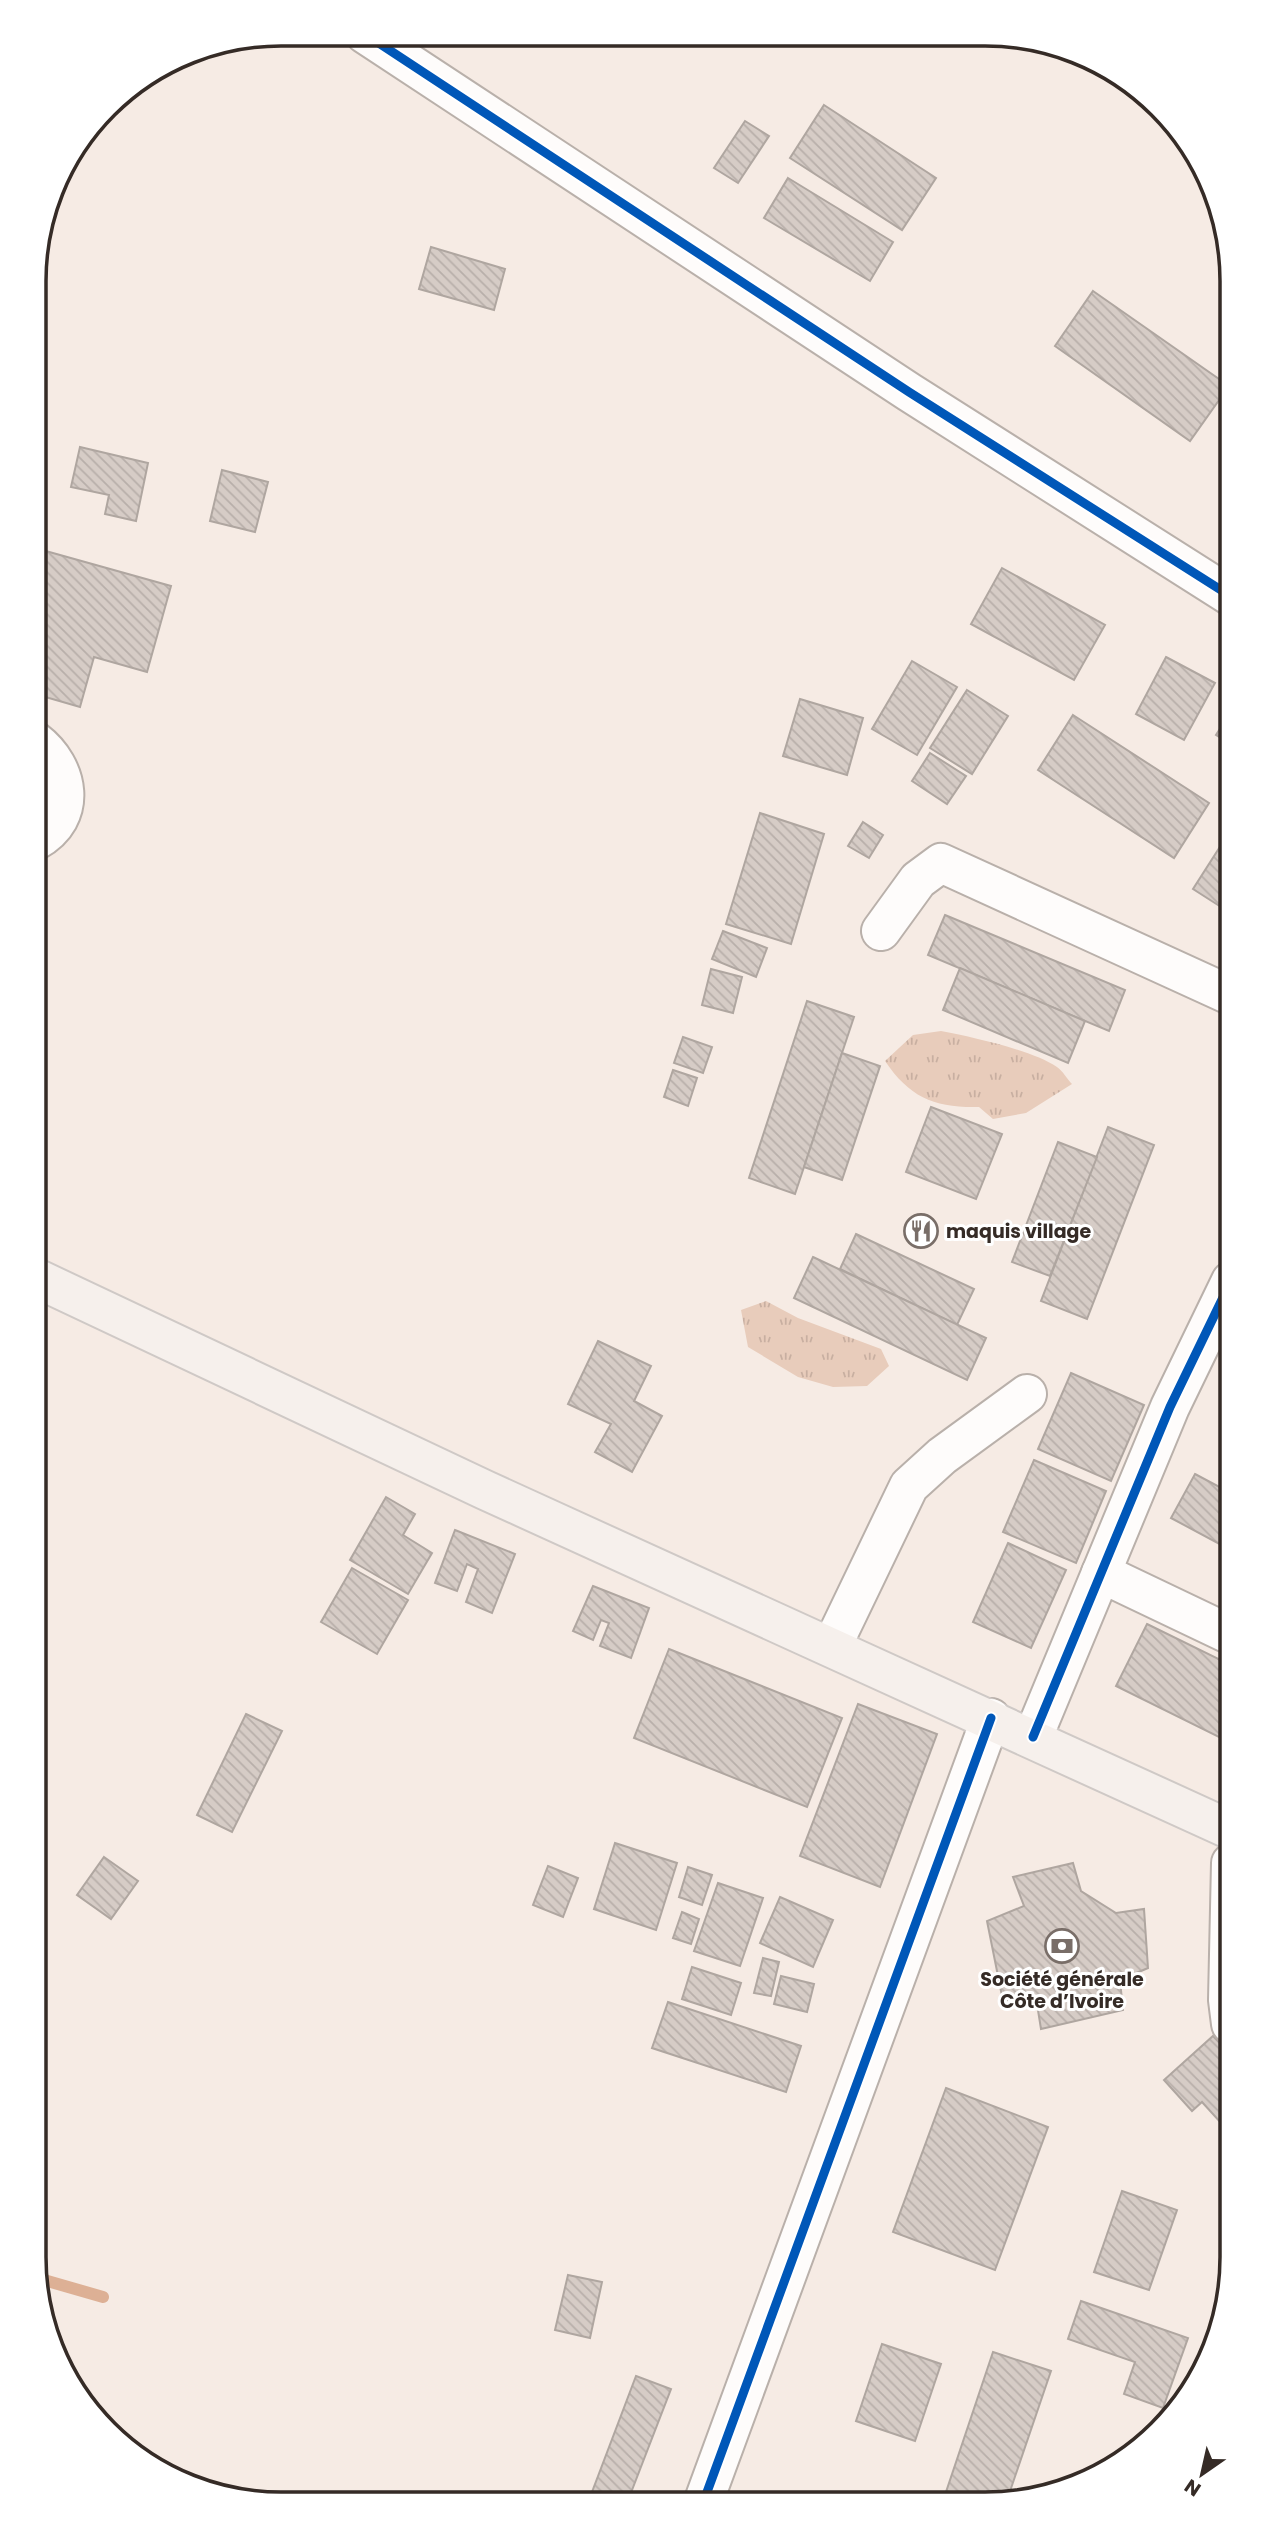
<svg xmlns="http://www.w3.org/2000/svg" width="1265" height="2537" font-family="Poppins,sans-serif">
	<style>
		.grass { fill: url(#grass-tufts) }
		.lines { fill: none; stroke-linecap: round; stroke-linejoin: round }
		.stream { stroke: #ddb095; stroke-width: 12 }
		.building { fill: url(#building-back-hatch); stroke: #afa6a0; stroke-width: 2 }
		.minor-casing { stroke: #b9b0aa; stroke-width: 42 }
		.major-casing { stroke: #cfc9c6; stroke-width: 42 }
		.minor { stroke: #fefcfb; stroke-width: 38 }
		.major { stroke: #f6f0ec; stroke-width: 38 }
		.cycleway-casing { stroke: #fff; stroke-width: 13 }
		.cycleway { stroke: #0057b8; stroke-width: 9 }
		.labels { text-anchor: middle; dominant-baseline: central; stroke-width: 6; stroke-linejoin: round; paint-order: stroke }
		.poi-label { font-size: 19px; font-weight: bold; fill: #352b26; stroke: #fff; text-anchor: start }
		.rim { fill: none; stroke: #352b26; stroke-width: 3.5 }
	</style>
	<defs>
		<pattern id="grass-tufts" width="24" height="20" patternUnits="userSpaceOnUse" patternTransform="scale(1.75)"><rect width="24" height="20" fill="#e8ccbb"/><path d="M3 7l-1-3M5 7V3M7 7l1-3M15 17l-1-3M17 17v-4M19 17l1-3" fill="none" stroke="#c8afa1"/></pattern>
		<pattern id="building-back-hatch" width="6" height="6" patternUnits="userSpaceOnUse" patternTransform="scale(1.75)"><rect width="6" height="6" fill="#d6ccc6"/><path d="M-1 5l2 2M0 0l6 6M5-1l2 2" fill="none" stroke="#b8afaa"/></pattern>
	</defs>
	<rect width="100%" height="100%" fill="#f6ebe4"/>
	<g class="grass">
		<path d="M941,1031C972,1037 1032,1050 1057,1067C1063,1071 1067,1079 1072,1084L1026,1113L993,1119L979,1107C935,1108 910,1098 885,1061L913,1035Z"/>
		<polygon points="766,1301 798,1318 881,1349 889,1366 867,1386 833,1387 798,1377 748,1347 741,1310"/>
	</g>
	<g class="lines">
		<polyline class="stream" points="37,2278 103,2297"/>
	</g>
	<g class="building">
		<polygon points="824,105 936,178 902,230 790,158"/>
		<polygon points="745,121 769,136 738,183 714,168"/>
		<polygon points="788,178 893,242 870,281 764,218"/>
		<polygon points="431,247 505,269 494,310 419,289"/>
		<polygon points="1093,291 1229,386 1190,441 1055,346"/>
		<polygon points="80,447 148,463 136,521 105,514 109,495 71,487"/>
		<polygon points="222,470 268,482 255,532 210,521"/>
		<polygon points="35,548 171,586 147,672 94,657 80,707 35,694"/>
		<polygon points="1002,568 1105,625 1074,680 971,624"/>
		<polygon points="1166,657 1215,683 1184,740 1136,714"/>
		<polygon points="912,661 957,687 917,755 872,729"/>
		<polygon points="967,690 1008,716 972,774 930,748"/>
		<polygon points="800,699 863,718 847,775 783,756"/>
		<polygon points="1232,710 1232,745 1216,735"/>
		<polygon points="1073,715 1209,803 1174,858 1038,770"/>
		<polygon points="930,753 966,776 947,804 912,781"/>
		<polygon points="760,813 824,834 791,944 726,924"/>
		<polygon points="863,822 883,835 869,858 848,846"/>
		<polygon points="1232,828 1232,914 1193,889"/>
		<polygon points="945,915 1125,990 1109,1031 928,955"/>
		<polygon points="723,931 767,948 756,977 712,959"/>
		<polygon points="960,968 1085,1021 1068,1063 943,1010"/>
		<polygon points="711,969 742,977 733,1013 702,1005"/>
		<polygon points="807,1001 854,1017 795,1194 749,1178"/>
		<polygon points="683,1037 712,1047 703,1073 674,1063"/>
		<polygon points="842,1053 880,1066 842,1180 804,1167"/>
		<polygon points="673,1070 697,1078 688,1106 664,1097"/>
		<polygon points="931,1107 1002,1134 976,1199 906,1172"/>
		<polygon points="1108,1127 1154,1145 1087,1319 1041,1301"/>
		<polygon points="1058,1142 1097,1157 1050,1276 1012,1262"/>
		<polygon points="856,1234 974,1289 957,1325 840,1269"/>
		<polygon points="813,1257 986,1338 967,1380 794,1298"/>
		<polygon points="598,1341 651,1366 634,1401 662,1416 632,1472 595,1452 611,1424 568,1404"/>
		<polygon points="1071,1373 1144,1405 1111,1481 1038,1449"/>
		<polygon points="1034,1460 1106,1491 1076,1563 1003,1532"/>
		<polygon points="1195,1474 1231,1493 1229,1549 1171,1518"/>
		<polygon points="386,1497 415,1514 403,1535 432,1553 408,1594 350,1560"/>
		<polygon points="455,1530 515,1554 492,1613 466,1602 478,1569 467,1564 457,1591 435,1583"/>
		<polygon points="1008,1543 1066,1570 1031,1648 973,1622"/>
		<polygon points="352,1568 408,1600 377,1654 321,1622"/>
		<polygon points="593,1586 649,1608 631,1658 600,1646 609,1623 601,1620 593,1640 573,1631"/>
		<polygon points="1147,1624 1231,1665 1231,1743 1116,1686"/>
		<polygon points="669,1649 842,1718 807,1807 634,1738"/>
		<polygon points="858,1704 937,1734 880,1887 800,1856"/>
		<polygon points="246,1714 282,1731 232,1832 197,1815"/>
		<polygon points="615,1843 677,1863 656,1930 594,1909"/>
		<polygon points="104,1857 138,1881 111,1919 77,1895"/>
		<polygon points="1073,1863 1081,1891 1116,1913 1144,1909 1148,1968 1120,1980 1123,2010 1041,2029 1037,2004 1027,2007 1025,1996 1003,2001 987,1921 1024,1906 1013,1877"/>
		<polygon points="548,1866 578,1878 563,1917 533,1905"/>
		<polygon points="688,1867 712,1875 702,1905 679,1897"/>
		<polygon points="718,1883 763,1898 740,1966 694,1951"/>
		<polygon points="780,1897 833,1920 813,1967 760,1943"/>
		<polygon points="682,1912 699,1919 691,1944 673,1938"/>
		<polygon points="763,1958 779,1962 771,1996 754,1993"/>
		<polygon points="692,1967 741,1983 731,2015 682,1999"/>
		<polygon points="781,1976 814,1984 807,2012 774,2004"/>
		<polygon points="668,2002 801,2046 786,2092 652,2048"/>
		<polygon points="1213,2036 1231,2055 1231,2134 1202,2102 1192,2111 1164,2080"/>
		<polygon points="946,2088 1048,2127 995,2270 893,2232"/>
		<polygon points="1122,2191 1177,2210 1149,2290 1094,2272"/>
		<polygon points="568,2275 602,2282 590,2338 555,2330"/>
		<polygon points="1081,2301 1188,2338 1163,2408 1124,2394 1135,2362 1068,2339"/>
		<polygon points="882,2344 941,2364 915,2441 856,2421"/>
		<polygon points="993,2352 1051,2371 1007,2500 942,2504"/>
		<polygon points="636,2376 671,2389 627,2503 596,2503 589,2500"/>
	</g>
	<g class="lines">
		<g class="minor-casing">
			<g id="minor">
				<polyline points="365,34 909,392 1232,597"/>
				<path d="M35,841C79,817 69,767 35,741"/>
				<polyline points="881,931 918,880 941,863 1232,996"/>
				<polyline points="1101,1573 1231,1635"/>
				<polyline points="832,1646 909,1486 942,1456 1027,1394"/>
				<polyline points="1033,1737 1170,1407 1231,1281"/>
				<polyline points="1231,2024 1228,2000 1231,1863"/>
				<polyline points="703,2503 991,1718"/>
			</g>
		</g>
		<g class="major-casing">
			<polyline id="major" points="34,1277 485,1490 1231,1830"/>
		</g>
		<use href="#minor" class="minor"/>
		<use href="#major" class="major"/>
		<g class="cycleway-casing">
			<g id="cycleway">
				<polyline points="365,34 909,392 1232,597"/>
				<polyline points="1033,1737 1170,1407 1231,1281"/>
				<polyline points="703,2503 991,1718"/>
			</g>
		</g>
		<use href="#cycleway" class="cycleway"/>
	</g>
	<defs>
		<g id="restaurant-ring" transform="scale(1.75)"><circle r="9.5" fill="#fff" stroke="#796e68" stroke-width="1.5"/><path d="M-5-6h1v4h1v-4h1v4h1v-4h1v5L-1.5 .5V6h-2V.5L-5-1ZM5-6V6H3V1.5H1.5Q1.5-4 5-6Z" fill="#796e68"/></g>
		<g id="bank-ring" transform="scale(1.75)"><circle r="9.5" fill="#fff" stroke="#796e68" stroke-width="1.5"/><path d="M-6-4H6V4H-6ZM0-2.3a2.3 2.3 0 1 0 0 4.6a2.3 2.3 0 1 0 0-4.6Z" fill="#796e68"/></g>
	</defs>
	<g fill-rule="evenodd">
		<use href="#restaurant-ring" x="921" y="1231"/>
		<use href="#bank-ring" x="1062" y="1946"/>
	</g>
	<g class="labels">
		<g class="poi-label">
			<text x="946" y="1231">maquis village</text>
			<text x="1062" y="1979" text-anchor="middle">Société générale<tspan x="1062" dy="22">Côte d’Ivoire</tspan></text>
		</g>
	</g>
	<path d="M0 0H1265V2537H0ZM281 46H985A235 235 0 0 1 1220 281V2257A235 235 0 0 1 985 2492H281A235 235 0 0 1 46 2257V281A235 235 0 0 1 281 46Z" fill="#fff" fill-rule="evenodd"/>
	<path class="rim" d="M281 46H985A235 235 0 0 1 1220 281V2257A235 235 0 0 1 985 2492H281A235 235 0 0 1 46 2257V281A235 235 0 0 1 281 46Z"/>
	<g transform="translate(1202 2474) rotate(214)" stroke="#ffffff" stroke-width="5" paint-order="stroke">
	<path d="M0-5L12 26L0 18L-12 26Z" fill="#352b26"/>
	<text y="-10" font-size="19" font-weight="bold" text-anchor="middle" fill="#352b26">N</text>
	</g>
</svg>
